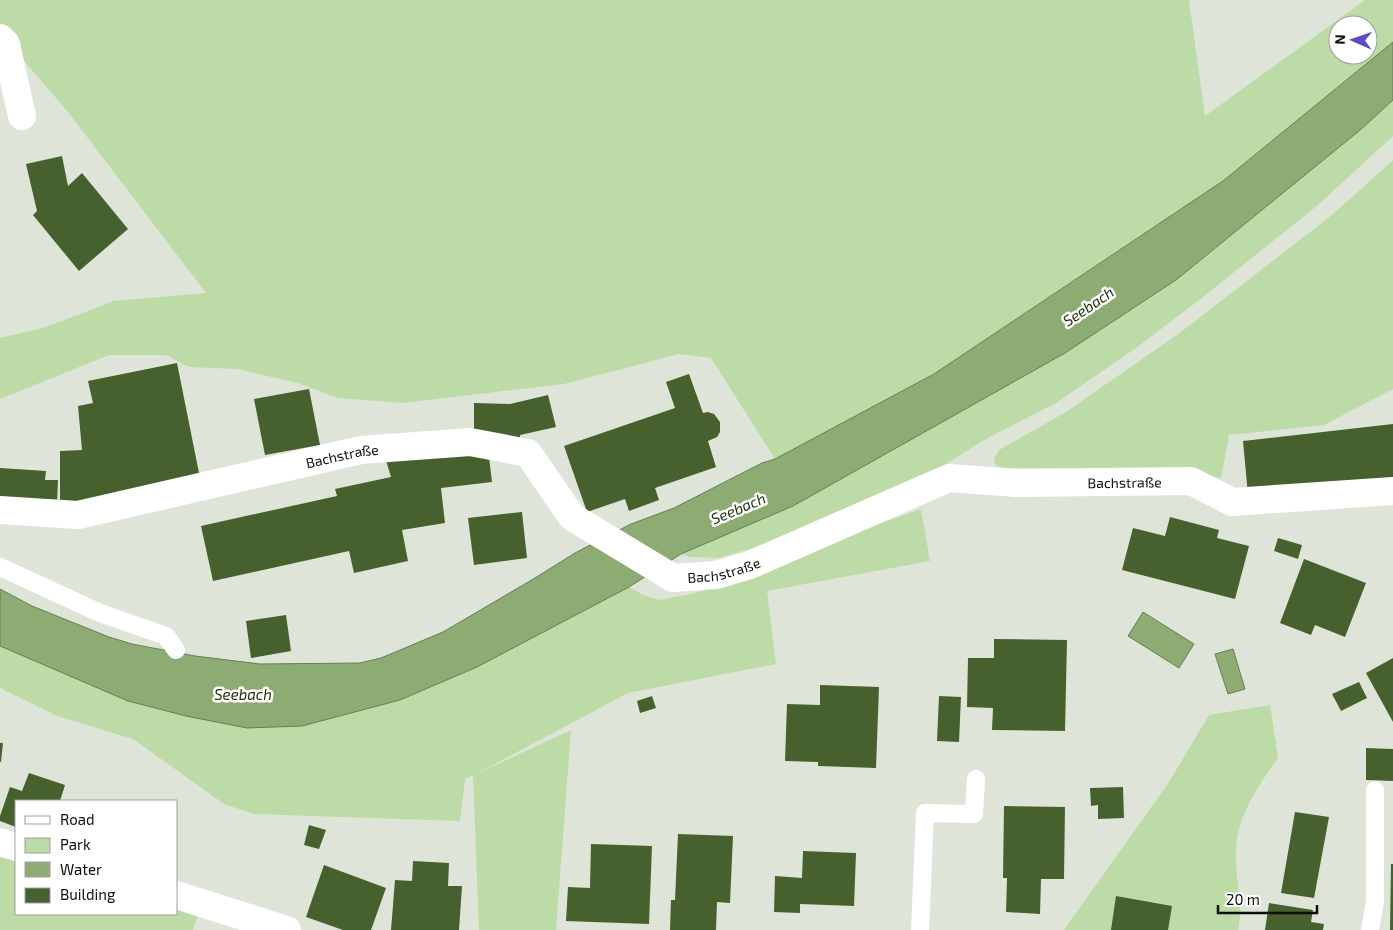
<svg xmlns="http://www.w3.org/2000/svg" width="1393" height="930" font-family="'Exo 2',sans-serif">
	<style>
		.green { fill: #bddba6; fill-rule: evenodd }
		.water { fill: #8dac74; stroke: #677d54 }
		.building { fill: #46612d }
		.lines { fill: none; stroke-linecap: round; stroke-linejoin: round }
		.lane { stroke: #fff; stroke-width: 18 }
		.street { stroke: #fff; stroke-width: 28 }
		.labels { text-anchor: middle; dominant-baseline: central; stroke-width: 5; stroke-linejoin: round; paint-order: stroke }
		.street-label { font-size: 14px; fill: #0d0f0b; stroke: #fff }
		.water-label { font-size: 15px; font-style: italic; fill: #1d3108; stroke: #fff }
	</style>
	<rect width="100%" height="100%" fill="#dee5d8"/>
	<g class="green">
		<path d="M0,0H1189L1205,116L1365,0H1393V42L1223,181L934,374L775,459L711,358L679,354L564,384L403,403L338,398L298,383L237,369L189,367L166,355H109L0,399V338L46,327L114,301L206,293L68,112L0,33ZM1338,25H1368V55H1338Z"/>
		<polygon points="1393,100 1393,136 1318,205 1198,301 1136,348 1056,403 984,440 924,478 832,514 772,542 719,558 690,557 681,554 793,506 1065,353 1176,280 1359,131"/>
		<polygon points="1393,160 1393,389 1324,425 1229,435 1221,478 1154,469 1003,468 995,464 994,459 999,450 1066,412 1181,332 1332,215"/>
		<polygon points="921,509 930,561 767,591 776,664 628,693 476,774 571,730 556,930 479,930 473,775 465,779 460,821 254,814 224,804 133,739 57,716 0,688 0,646 128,701 186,716 302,726 400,700 477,667 629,587 643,595 659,600 691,594 720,586 832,540"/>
		<path d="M1270,705L1278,757C1255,792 1233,820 1236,864C1237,886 1243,908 1238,930H1064L1169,782L1209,715Z"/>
		<polygon points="0,852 16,857 16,914 176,914 176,905 199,911 193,930 0,930"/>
	</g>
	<g class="water">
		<polygon points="1393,42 1393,100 1359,131 1176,280 1065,353 793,506 681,554 629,587 477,667 400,700 302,726 247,728 186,716 128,701 0,646 0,589 32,606 109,637 132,644 195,656 260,664 360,663 381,658 443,632 535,578 575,553 631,524 674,508 762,463 775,459 934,374 1223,181"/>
		<polygon points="1143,612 1194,644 1179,668 1128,636"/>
		<polygon points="1233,649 1245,689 1228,694 1215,654"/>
	</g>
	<g class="building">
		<polygon points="62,156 68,186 82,173 128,229 79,271 33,215 37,211 26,164"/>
		<polygon points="177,363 201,483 60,504 60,451 82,450 78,406 93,403 88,381"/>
		<polygon points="689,374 703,413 708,412 714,414 720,422 720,432 717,437 708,441 716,467 655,488 659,500 629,511 625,499 587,512 564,446 675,408 666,382"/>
		<polygon points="309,389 320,445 265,455 254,399"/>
		<polygon points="548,395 556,427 520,435 520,442 474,439 474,403 510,404"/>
		<polygon points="1393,424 1393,480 1248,495 1243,441"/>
		<polygon points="488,449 492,482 441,488 445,523 402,530 408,561 354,573 349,551 213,581 201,526 337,496 335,489 391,477 385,457"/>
		<polygon points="0,468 46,471 45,480 58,480 57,505 0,502"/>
		<polygon points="522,512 527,558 474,565 468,518"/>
		<polygon points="1170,517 1219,530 1217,538 1249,546 1235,599 1122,570 1133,528 1165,536"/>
		<polygon points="1278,538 1302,545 1298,559 1274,551"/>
		<polygon points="1304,559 1366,583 1345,637 1315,625 1311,635 1280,623"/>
		<polygon points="286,615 291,651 251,658 246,621"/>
		<polygon points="994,639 1067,640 1065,731 992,730 993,708 967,707 968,658 994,658"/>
		<polygon points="1393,658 1393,722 1366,673"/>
		<polygon points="1359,682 1367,698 1341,711 1332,694"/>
		<polygon points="820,685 879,687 876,768 818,766 818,762 785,761 787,704 820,705"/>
		<polygon points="652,696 656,708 640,713 637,701"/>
		<polygon points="939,696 961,697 959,742 937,741"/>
		<polygon points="0,743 3,743 1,762 0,762"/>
		<polygon points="1366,748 1393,749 1393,781 1366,780"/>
		<polygon points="29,773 65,785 60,801 16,801 16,827 0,821 0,816 10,787 22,791"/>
		<polygon points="1123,787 1124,818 1098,819 1098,805 1091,806 1090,788"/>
		<polygon points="1004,806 1065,807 1064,879 1041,879 1040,914 1006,912 1007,878 1003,878"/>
		<polygon points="1295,812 1329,817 1314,898 1281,893"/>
		<polygon points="309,825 326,830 319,849 304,845"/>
		<polygon points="678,834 733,836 730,903 717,902 716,930 670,930 671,900 675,900"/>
		<polygon points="591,844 652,846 649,924 566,921 568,887 590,888"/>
		<polygon points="803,851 856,853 854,906 800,904 800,913 774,912 775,876 802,878"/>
		<polygon points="413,861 449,863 448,886 462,886 459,930 391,930 395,880 412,881"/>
		<polygon points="1391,864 1393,864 1393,930 1390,930"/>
		<polygon points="324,865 386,888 371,930 343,930 306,917"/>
		<polygon points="1116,896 1172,906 1168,930 1111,930"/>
		<polygon points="1269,903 1313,910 1311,922 1324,924 1323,930 1265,930"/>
	</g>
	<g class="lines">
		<g class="lane">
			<polyline points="0,567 100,613 166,636 176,650"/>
			<polyline points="920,930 925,813 974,814 976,779"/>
			<polyline points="1370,930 1375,901 1375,790"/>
		</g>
		<g class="street">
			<polyline points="0,38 6,44 22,116"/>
			<path id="s1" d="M0,510L78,515L361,450L470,442L528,453L572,517L673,578L716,575L750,565L949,478L1017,483L1191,481L1232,502L1393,491"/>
			<polyline points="0,842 16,847"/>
			<polyline points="176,895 287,930"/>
		</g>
	</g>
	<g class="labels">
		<g class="street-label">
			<text stroke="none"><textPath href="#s1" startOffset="349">Bachstraße</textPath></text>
			<text stroke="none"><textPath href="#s1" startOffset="1204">Bachstraße</textPath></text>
			<text stroke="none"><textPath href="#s1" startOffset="784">Bachstraße</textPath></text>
		</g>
		<g class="water-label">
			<text transform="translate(1088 306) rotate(-34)">Seebach</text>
			<text transform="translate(738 508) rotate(-23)">Seebach</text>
			<text x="243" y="694">Seebach</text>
		</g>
	</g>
	<rect x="15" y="800" width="162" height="115" fill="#ffffff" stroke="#9e9f9d"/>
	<rect x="25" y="816" width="25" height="8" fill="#ffffff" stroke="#9e9f9d"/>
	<text x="60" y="825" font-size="15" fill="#0d0f0b">Road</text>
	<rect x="25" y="838" width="25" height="15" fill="#bddba6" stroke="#9e9f9d"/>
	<text x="60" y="850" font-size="15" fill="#0d0f0b">Park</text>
	<rect x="25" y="862" width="25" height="15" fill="#8dac74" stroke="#9e9f9d"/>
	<text x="60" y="875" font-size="15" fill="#0d0f0b">Water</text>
	<rect x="25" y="888" width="25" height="15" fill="#46612d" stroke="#9e9f9d"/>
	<text x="60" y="900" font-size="15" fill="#0d0f0b">Building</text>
	<g transform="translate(1353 40) rotate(272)"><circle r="24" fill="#ffffff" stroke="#9e9f9d"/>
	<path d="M0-4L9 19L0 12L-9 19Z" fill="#584dc4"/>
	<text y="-8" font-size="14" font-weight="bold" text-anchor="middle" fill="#0d0f0b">N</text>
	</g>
	<path d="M1218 905v8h99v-8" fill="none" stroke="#0d0f0b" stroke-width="2.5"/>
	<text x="1226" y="905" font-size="15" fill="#0d0f0b" stroke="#ffffff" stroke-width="4" paint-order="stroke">20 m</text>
</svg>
